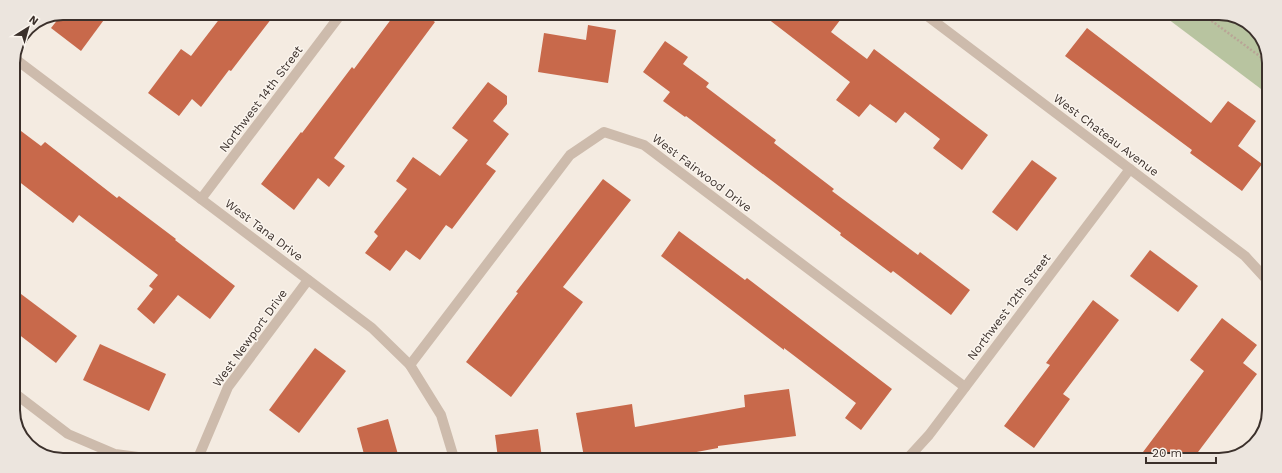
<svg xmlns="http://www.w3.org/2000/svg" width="1282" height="473" font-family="'Work Sans',sans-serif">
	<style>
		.green { fill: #b8c4a0 }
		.building { fill: #c8694b }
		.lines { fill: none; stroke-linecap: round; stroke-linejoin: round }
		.path { stroke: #b9a596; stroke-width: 2.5; stroke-dasharray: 2 2; stroke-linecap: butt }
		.minor { stroke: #cdbbac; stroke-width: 10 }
		.labels { text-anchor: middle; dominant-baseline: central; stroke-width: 3; stroke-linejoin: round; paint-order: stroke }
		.street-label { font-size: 12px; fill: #3b302b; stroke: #fbf5ee }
		.rim { fill: none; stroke: #3b302b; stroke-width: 2 }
	</style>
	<rect width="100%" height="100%" fill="#f4ebe1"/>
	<polygon class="green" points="1164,16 1235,16 1258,32 1269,60 1269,95"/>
	<g class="building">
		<polygon points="63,13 109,13 81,51 51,28"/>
		<polygon points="224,13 275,14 231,71 229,70 201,107 192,99 179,116 148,93 181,49 191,56"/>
		<polygon points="395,14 423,14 435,22 334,158 345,166 329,187 318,178 294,210 261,184 301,132 302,133 352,67 354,69"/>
		<polygon points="763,15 844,15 831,32 867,59 874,49 988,135 962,170 933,148 940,139 905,112 896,123 870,104 859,117 836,100 850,82"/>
		<polygon points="588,25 616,30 608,83 538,72 544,33 586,40"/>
		<polygon points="1087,28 1211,123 1228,101 1256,121 1238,146 1262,164 1242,191 1190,153 1192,150 1065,56"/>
		<polygon points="665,41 688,57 683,64 709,83 706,87 776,140 774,143 834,189 832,191 918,255 920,252 970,290 951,315 893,271 891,273 840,235 841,233 686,116 685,117 663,101 670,92 643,72"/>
		<polygon points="488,82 507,96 507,104 493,121 509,134 486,164 496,171 452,229 446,225 420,260 406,250 390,271 365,253 378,236 374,232 407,189 396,181 413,157 440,176 468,140 452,128"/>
		<polygon points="13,125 41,146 45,142 117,198 119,196 176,239 175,240 235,286 210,319 178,295 154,324 137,309 153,289 149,286 158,275 79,215 73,223 13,177"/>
		<polygon points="1032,160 1057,178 1017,231 992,212"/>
		<polygon points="603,179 631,200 563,287 583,302 511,397 466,362 518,293 516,292"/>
		<polygon points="679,231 745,280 747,278 892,389 861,430 845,418 856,403 784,348 784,350 661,256"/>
		<polygon points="1150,250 1198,286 1178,312 1130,276"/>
		<polygon points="13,288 77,336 56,363 13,330"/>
		<polygon points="1093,300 1119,320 1063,394 1070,399 1034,448 1004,426 1050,365 1046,363"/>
		<polygon points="1222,318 1257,345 1243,363 1257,374 1192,460 1137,460 1204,371 1190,360"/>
		<polygon points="100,344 166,374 149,411 83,380"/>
		<polygon points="315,348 346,371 299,433 269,410"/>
		<polygon points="789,389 796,436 718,446 718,448 659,459 614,459 613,452 584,457 576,413 632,404 635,427 745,407 744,395"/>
		<polygon points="388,419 399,458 365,458 357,428"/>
		<polygon points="538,429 542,458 498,458 495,435"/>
	</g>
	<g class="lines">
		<polyline class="path" points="1205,16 1269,63"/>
		<g class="minor">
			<polyline points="926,15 1245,256 1267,280"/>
			<polyline points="14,58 372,328 410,365 441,415 454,458"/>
			<polyline points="201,199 341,14"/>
			<polyline points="410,365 570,155 604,132 644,145 965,387"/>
			<polyline points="13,392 68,434 115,454 138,457"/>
			<polyline points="198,458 228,387 308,280"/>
			<polyline points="907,459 929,435 1130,169"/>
		</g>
	</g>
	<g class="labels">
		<g class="street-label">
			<text transform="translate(261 99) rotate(-53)">Northwest 14th Street</text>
			<text transform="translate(1106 135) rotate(37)">West Chateau Avenue</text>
			<text transform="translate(702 173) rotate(37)">West Fairwood Drive</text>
			<text transform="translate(264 230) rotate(37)">West Tana Drive</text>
			<text transform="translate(1009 307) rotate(-53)">Northwest 12th Street</text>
			<text transform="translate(250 338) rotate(-54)">West Newport Drive</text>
		</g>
	</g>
	<path d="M0 0H1282V473H0ZM63 20H1219A43 43 0 0 1 1262 63V410A43 43 0 0 1 1219 453H63A43 43 0 0 1 20 410V63A43 43 0 0 1 63 20Z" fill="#ece5de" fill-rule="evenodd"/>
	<path class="rim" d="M63 20H1219A43 43 0 0 1 1262 63V410A43 43 0 0 1 1219 453H63A43 43 0 0 1 20 410V63A43 43 0 0 1 63 20Z"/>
	<g transform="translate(28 28) rotate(37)" stroke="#fbf5ee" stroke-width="3" paint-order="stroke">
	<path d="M0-3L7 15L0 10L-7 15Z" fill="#3b302b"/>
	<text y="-6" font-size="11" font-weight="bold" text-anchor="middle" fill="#3b302b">N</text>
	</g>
	<path d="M1146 457v6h70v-6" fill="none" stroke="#3b302b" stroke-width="2"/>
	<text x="1152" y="457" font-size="12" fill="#3b302b" stroke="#fbf5ee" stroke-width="3" paint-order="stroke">20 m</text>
</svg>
